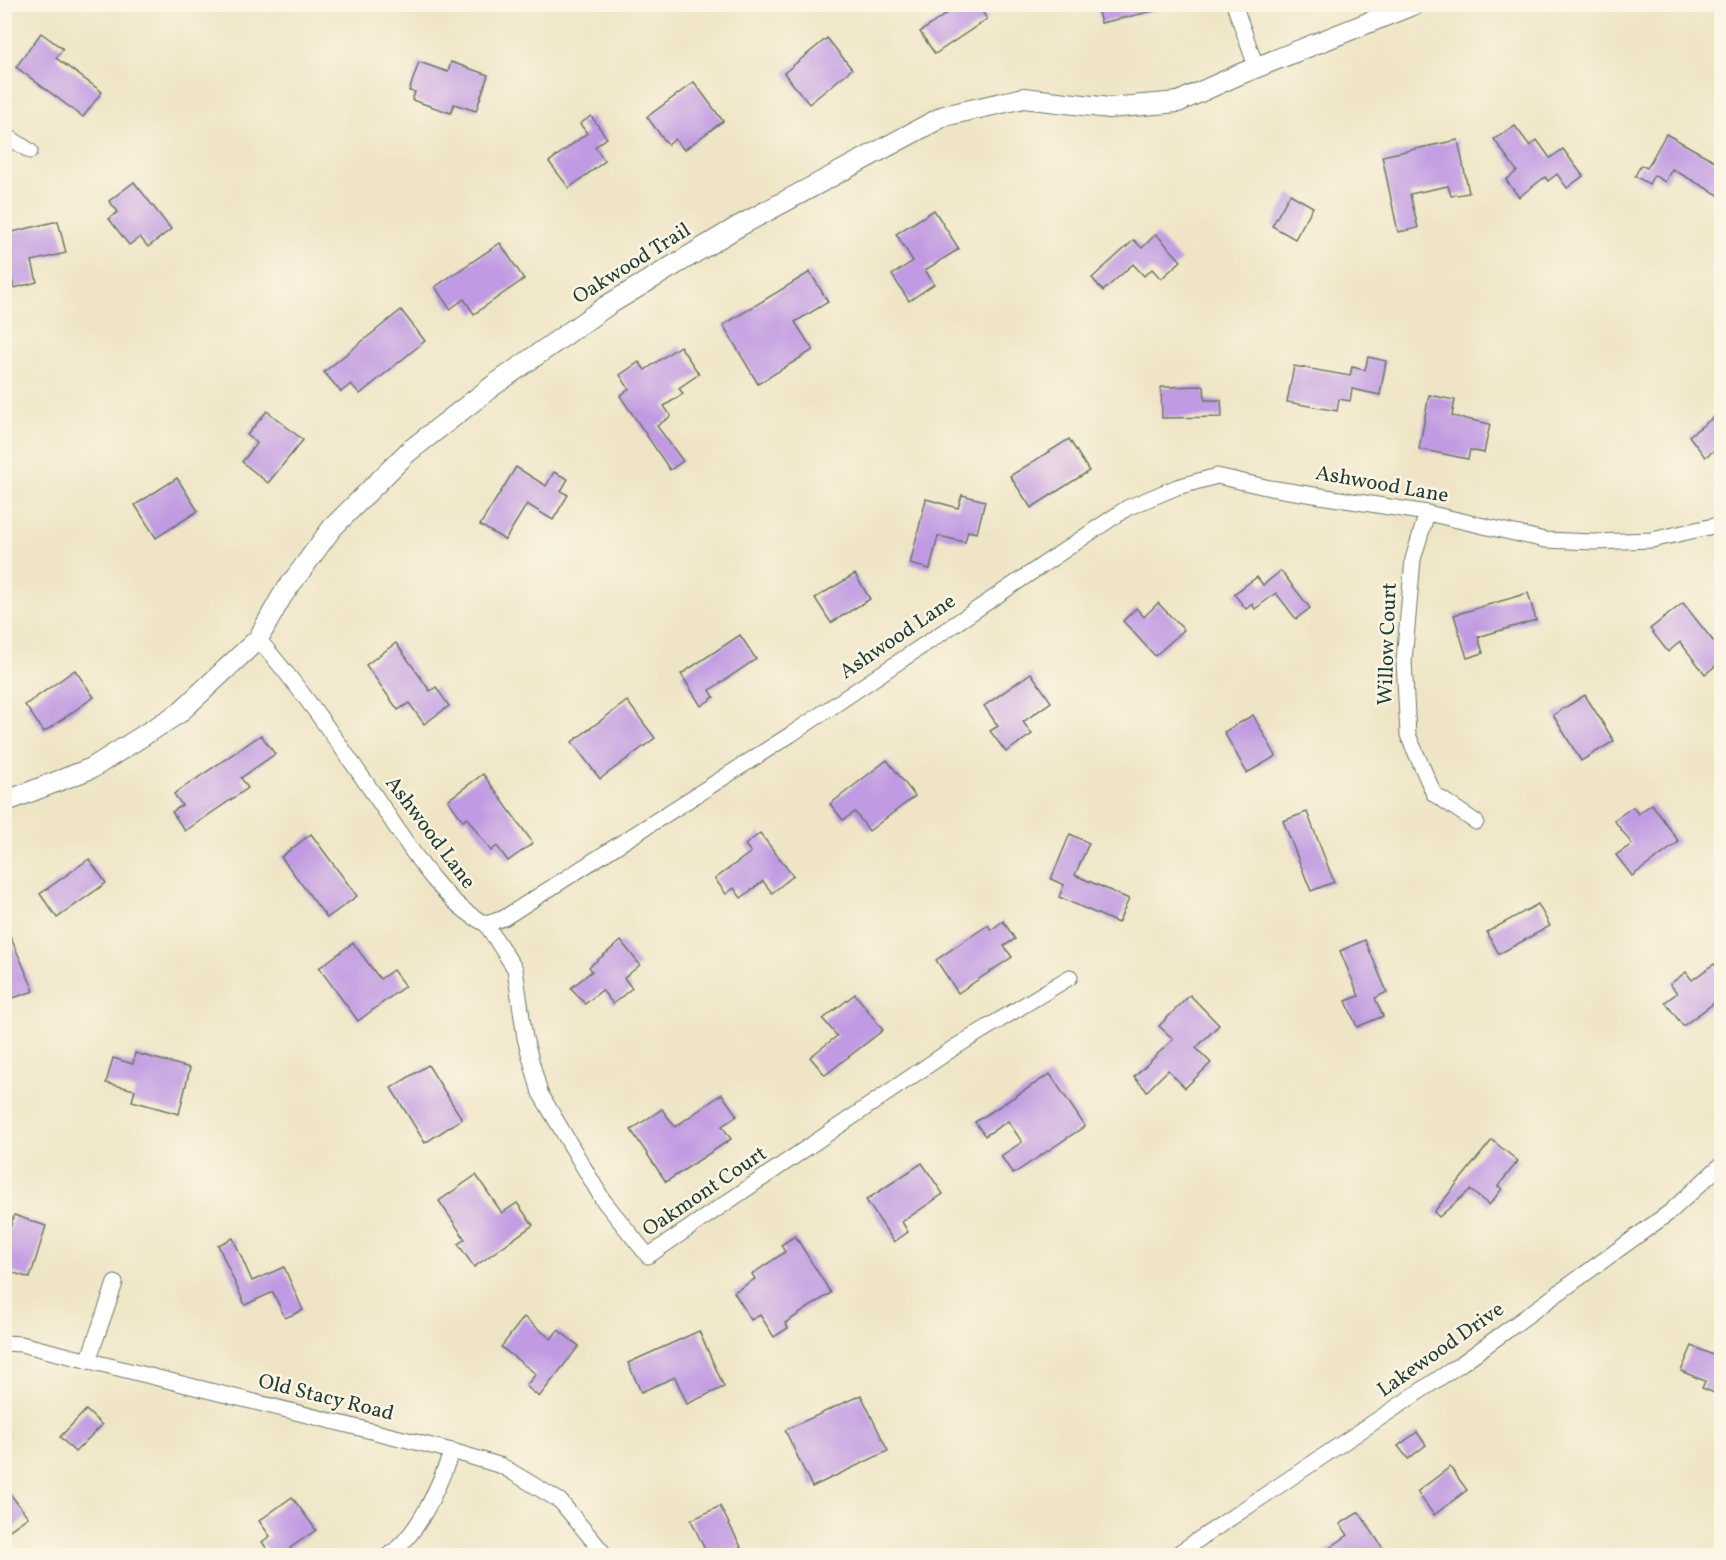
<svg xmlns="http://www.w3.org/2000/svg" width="1726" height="1560" font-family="Vollkorn,serif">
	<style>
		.building { fill: #c09ae2 }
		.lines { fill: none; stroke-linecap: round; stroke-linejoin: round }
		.minor-casing { stroke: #687867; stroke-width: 17 }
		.tertiary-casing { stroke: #687867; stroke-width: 22 }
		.minor { stroke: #fff; stroke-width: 15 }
		.tertiary { stroke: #fff; stroke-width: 20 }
		.labels { text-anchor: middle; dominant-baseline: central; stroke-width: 5; stroke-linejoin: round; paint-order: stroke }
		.street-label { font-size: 21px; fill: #1f3d34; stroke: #fcf5e5 }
	</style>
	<rect width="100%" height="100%" fill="#fcf5e5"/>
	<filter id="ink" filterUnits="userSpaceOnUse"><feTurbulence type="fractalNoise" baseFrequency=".0167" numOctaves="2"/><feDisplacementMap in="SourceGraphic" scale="12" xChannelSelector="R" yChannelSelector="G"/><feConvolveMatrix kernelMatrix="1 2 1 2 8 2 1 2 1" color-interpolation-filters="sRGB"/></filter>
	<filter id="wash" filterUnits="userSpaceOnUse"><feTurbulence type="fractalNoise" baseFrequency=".008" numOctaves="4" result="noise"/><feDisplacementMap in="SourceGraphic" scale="24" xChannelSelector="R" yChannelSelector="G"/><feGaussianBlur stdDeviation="1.35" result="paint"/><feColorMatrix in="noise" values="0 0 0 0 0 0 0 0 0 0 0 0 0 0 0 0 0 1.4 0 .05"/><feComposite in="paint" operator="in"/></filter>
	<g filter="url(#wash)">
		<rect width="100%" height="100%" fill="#efe5c6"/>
		<g id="blocks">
			<g class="building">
				<polygon points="961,4 977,4 987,19 935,54 920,32"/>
				<polygon points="1096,4 1157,4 1158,10 1101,23"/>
				<polygon points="41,33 63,49 56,58 102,92 83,117 16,67"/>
				<polygon points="827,38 852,69 809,104 784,73"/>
				<polygon points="419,62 448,72 451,62 488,75 476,111 454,104 451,113 412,100 415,92 409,91"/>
				<polygon points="694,82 723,121 684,150 675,139 668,145 647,117"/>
				<polygon points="591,116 607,138 595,147 605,161 569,188 549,162 587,133 580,124"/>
				<polygon points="1515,126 1530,146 1537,140 1550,158 1563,149 1583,176 1567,188 1557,174 1548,181 1545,177 1519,197 1506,180 1517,171 1494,139"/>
				<polygon points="1666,134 1722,165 1722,197 1672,169 1665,182 1654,175 1649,184 1635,176 1641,165 1647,168"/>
				<polygon points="1458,140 1469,193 1451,196 1448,186 1410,194 1418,228 1398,232 1382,156"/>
				<polygon points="134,182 171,229 148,247 140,237 129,245 109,219 118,212 109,201"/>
				<polygon points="1290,194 1313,207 1295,239 1272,226"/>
				<polygon points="934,210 959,249 925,270 934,284 909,301 892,275 913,261 896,234"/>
				<polygon points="58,221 66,253 32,261 37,282 14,288 4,249 4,234"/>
				<polygon points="1156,234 1181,261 1161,279 1152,269 1144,276 1133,264 1103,291 1092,278 1134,240 1142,248"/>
				<polygon points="500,243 524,279 474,314 464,299 450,309 435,287"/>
				<polygon points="810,272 828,302 795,322 813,350 758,384 723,325"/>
				<polygon points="401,310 425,341 360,394 351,384 341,392 324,372"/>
				<polygon points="680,346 699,374 679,388 683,394 664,406 671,416 657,426 683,461 670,470 620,396 629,389 620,375 639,362 645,370"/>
				<polygon points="1368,357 1386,361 1380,395 1352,389 1350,401 1339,399 1337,411 1287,402 1294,366 1350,376 1352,367 1365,370"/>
				<polygon points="1204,386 1205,400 1221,400 1222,417 1162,418 1161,387"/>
				<polygon points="1429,395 1455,400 1452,416 1490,424 1484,453 1470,450 1468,459 1419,449"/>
				<polygon points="267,411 303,440 268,483 242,462 257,443 247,435"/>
				<polygon points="1722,411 1722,445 1705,457 1689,436"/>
				<polygon points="1069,439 1089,471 1031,508 1010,476"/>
				<polygon points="516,467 546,486 554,472 568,479 561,491 568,495 553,520 527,504 505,540 480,525"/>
				<polygon points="177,478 198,511 156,538 135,505"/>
				<polygon points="962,495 985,501 977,533 968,531 965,542 938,536 930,569 910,564 926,499 958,508"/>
				<polygon points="1281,571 1310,608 1296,619 1276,593 1255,609 1252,604 1246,609 1234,594 1257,577 1263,585"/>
				<polygon points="855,574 870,599 831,623 815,598"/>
				<polygon points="1528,593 1536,620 1478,637 1483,653 1467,658 1454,615"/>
				<polygon points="1158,603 1184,630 1155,656 1123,621 1136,608 1144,617"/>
				<polygon points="1683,603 1722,652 1722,661 1705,674 1680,642 1668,652 1650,629"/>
				<polygon points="740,635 756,659 710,690 714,697 701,706 681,674"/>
				<polygon points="396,643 430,691 436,687 449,706 424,724 409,703 398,710 366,665"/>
				<polygon points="75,670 94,697 44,732 25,705"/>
				<polygon points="1031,673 1051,702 1023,722 1032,734 1006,752 990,731 998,726 984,706"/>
				<polygon points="1585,695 1614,741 1581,761 1553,715"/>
				<polygon points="627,701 655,738 600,779 572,742"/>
				<polygon points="1253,715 1276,756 1247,773 1224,732"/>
				<polygon points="261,735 275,754 241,778 248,788 185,831 172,812 182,805 174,794"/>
				<polygon points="887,760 915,796 869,831 855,812 843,820 830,804"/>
				<polygon points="483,774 533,843 508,861 497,846 491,851 467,818 463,821 448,800"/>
				<polygon points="1652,804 1679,842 1632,876 1616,855 1632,844 1614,820 1633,807 1638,814"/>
				<polygon points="1307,812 1334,882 1311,891 1283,821"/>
				<polygon points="760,833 793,876 772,893 763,881 741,898 734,888 726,894 715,879 751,852 745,845"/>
				<polygon points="311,834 357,896 327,918 281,857"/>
				<polygon points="1070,834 1089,843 1075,875 1129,899 1118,923 1059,897 1064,885 1051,879"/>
				<polygon points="89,859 106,883 57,918 40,894"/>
				<polygon points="1538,904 1550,926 1499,954 1487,932"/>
				<polygon points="1003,921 1015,939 1004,946 1012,957 958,993 936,960 988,925 991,930"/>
				<polygon points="4,922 34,991 4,1001"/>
				<polygon points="1365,940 1387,992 1375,998 1383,1016 1357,1027 1346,1001 1359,996 1340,951"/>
				<polygon points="621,941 640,965 624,978 632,988 613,1004 602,990 585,1004 571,988 592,971 589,967"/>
				<polygon points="353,943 380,979 393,970 405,986 358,1021 319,968"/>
				<polygon points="1714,964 1722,974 1722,997 1683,1026 1665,1002 1677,993 1670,984 1686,972 1692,980"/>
				<polygon points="855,994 883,1030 825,1075 810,1057 837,1036 823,1019"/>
				<polygon points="1190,995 1219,1025 1196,1048 1211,1063 1185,1088 1168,1070 1147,1091 1134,1077 1173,1039 1159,1026"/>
				<polygon points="135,1053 190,1068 179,1114 132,1101 135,1090 106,1083 113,1058 133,1064"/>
				<polygon points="428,1065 462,1119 425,1143 391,1088"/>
				<polygon points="1050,1074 1085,1126 1013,1174 1001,1156 1022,1142 1008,1121 985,1136 975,1122"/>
				<polygon points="722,1094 737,1116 722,1126 731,1139 666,1182 631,1130 662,1109 675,1127"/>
				<polygon points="1492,1140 1518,1161 1498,1186 1502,1189 1489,1205 1470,1190 1439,1217 1434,1212"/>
				<polygon points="922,1163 943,1194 902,1222 908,1232 894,1242 866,1200"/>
				<polygon points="476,1175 502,1213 517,1203 533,1225 474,1267 458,1244 465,1239 439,1201"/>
				<polygon points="14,1215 46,1226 30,1278 4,1270 4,1247"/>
				<polygon points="795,1236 831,1293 785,1323 788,1328 774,1337 760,1315 751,1320 734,1292 755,1279 752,1274 785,1252 781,1245"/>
				<polygon points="233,1238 252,1281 284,1267 303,1310 285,1318 273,1292 245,1305 218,1245"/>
				<polygon points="524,1317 551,1339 558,1330 579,1346 539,1397 526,1386 536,1374 501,1347"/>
				<polygon points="699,1331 724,1387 687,1404 675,1377 641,1392 628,1363"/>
				<polygon points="1692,1346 1722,1359 1722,1396 1702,1388 1705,1381 1681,1371"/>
				<polygon points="861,1395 888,1451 812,1487 785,1430"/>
				<polygon points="86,1410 102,1425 75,1452 60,1437"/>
				<polygon points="1417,1432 1426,1445 1408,1459 1398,1446"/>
				<polygon points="1450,1467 1467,1490 1434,1515 1417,1492"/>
				<polygon points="4,1486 28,1517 4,1534"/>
				<polygon points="292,1497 316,1530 290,1548 295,1556 272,1556 262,1542 270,1536 259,1521"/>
				<polygon points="720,1506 741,1547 724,1556 708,1556 691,1520"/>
				<polygon points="1359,1512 1388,1556 1318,1556 1348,1535 1340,1524"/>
			</g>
		</g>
	</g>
	<g filter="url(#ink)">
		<use href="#blocks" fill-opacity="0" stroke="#687867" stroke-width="1.5"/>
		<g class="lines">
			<g class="minor-casing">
				<g id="minor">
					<polyline points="1234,4 1257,69"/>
					<polyline points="4,134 30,151"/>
					<polyline points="1427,513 1413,559 1404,661 1408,735 1434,794 1476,822"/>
					<path d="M258,639C300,687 335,738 371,790C402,834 437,900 486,924L504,918L790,735L1127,508L1177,487L1217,476L1270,488L1427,513L1545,540L1594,542L1652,540L1722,524"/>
					<polyline points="486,924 515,969 525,1038 540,1093 603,1200 648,1256 952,1049 1070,977"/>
					<polyline points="4,1343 21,1344 452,1451 502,1466 560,1501 606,1556"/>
					<polyline points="88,1361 115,1283"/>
					<path d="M388,1556C421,1532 438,1487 452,1451"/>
					<polyline points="1174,1556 1462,1363 1670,1212 1722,1164"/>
				</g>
			</g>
			<g class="tertiary-casing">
				<polyline id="tertiary" points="4,802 92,768 179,713 258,639 282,596 332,528 408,452 494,385 608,305 739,226 944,116 1024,98 1109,108 1178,102 1240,74 1415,4"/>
			</g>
			<use href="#minor" class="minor"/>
			<use href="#tertiary" class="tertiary"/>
		</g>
	</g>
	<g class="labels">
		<g class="street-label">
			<text transform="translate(632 264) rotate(-32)">Oakwood Trail</text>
			<text transform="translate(1382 485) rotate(10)">Ashwood Lane</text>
			<text transform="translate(898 637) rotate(-34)">Ashwood Lane</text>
			<text transform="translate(1388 644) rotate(-88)">Willow Court</text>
			<text transform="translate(430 833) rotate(53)">Ashwood Lane</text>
			<text transform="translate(705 1192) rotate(-34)">Oakmont Court</text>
			<text transform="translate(1441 1350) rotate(-35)">Lakewood Drive</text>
			<text transform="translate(326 1398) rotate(14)">Old Stacy Road</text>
		</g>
	</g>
	<rect width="1726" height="1560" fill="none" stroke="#fcf5e5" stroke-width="24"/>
</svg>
